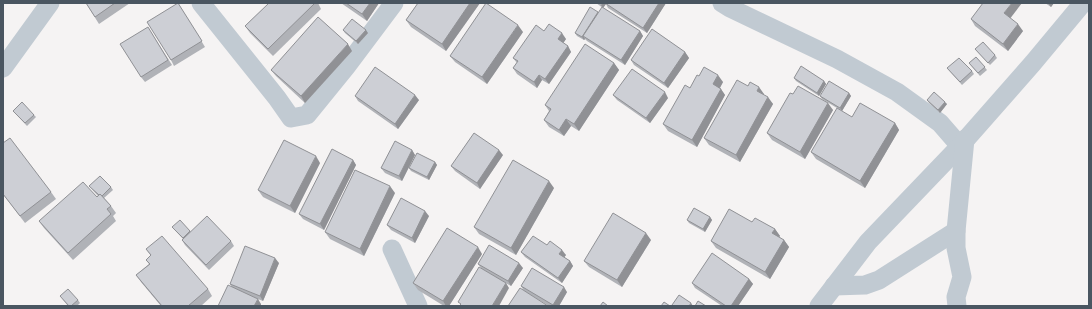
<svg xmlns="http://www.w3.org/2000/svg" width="1092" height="309" font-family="Manrope,sans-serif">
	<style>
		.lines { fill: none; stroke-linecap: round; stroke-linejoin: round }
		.street { stroke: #c1cad2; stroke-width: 19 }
		.wall { fill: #b0b2b7 }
		.shaded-wall { fill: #909195 }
		.building { fill: #cdcfd5; stroke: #909195 }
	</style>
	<rect width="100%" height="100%" fill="#f5f3f3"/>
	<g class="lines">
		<g class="street">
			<polyline points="201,3 277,98 291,118 307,115 346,67 394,3"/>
			<polyline points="722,3 730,8 837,59 897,92 940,123 960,146"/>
			<polyline points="3,68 50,3"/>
			<polyline points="392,249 418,306"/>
			<polyline points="834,286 865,285 879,280 956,231"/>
			<polyline points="819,306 868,242 960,146 1033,63 1083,3"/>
			<polyline points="957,306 956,297 962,277 956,248 956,231 965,139"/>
		</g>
	</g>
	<g class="wall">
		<polygon points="86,3 130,3 99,24"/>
		<polygon points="178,3 205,47 174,66 171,60"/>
		<polygon points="269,3 318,3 321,9 273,56 250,33 245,26"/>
		<polygon points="341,3 379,3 367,21"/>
		<polygon points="418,3 480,3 446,51 411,27 406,20"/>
		<polygon points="596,3 666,3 647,33 608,8 606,4 603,8"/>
		<polygon points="1045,3 1054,3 1051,7"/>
		<polygon points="598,13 640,31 643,36 625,65 587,41 585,39 584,40 577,36 575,33"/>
		<polygon points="971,19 1023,31 1008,51 975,26"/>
		<polygon points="343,30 368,33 358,44 345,33"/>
		<polygon points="544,31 566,39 563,43 568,46 571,52 549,84 542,80 537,88 517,74 513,68 517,63 513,58"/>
		<polygon points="151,32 172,65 145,82 141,77"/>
		<polygon points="523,32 487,84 455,62 450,56"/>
		<polygon points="975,49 995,55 997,58 990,65"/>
		<polygon points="352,51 305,103 276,76 271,70"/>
		<polygon points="685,52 689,58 668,88 634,65 631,60"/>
		<polygon points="976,57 987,70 980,76 969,63"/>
		<polygon points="614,63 619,70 579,131 571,126 564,136 549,127 544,120 549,111 545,105"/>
		<polygon points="947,68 972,71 974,74 962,85"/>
		<polygon points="699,76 723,82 720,88 725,95 697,147 668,131 663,124"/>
		<polygon points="794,78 824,81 826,84 819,96 796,81"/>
		<polygon points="748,86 764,94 764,95 773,104 740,162 709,145 704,138"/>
		<polygon points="849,93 851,96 842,111 822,99 820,96"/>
		<polygon points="793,94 833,110 805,159 772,140 767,133"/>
		<polygon points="613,95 668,98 650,123 617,100"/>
		<polygon points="355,96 419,100 398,129 358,101"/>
		<polygon points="927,100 947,104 940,113 929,103"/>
		<polygon points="13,111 34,115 36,117 27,126"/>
		<polygon points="852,117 895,123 899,130 865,188 816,159 811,152"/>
		<polygon points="3,143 51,192 56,199 25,223 3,194"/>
		<polygon points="412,150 415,155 402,181 385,173 381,168"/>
		<polygon points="503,155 480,189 455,171 451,166"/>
		<polygon points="353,160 356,165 324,230 303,219 299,214"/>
		<polygon points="435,162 437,165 429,180 411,171 409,168"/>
		<polygon points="320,163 295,213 263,197 258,190"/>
		<polygon points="89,186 111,187 113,190 104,198 111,206 116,213 113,216 116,221 73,260 44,228 39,221 97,197 98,196"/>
		<polygon points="554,188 516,255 479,234 474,227"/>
		<polygon points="395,193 364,256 330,239 325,232"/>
		<polygon points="429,216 415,243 391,230 387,225"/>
		<polygon points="710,217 712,220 705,232 689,223 687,220"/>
		<polygon points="752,222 775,229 780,236 779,237 784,240 789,247 770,279 716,248 711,241"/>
		<polygon points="172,227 231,241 234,246 209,270 185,245 182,240 183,239"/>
		<polygon points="651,240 622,287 589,267 584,261"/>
		<polygon points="547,245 566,255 564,257 570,261 573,266 562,283 525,257 521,252"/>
		<polygon points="146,249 208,289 212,296 201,306 161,306 141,282 136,275 149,264 146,260 151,256"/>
		<polygon points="482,254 449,306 444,306 418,290 413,283"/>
		<polygon points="279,263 263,301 253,297 261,304 232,287 230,284"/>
		<polygon points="478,264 523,268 511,286 482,269"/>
		<polygon points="749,279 753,284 738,306 722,306 695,288 692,283"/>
		<polygon points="521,286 567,292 559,306 549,306 524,291"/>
		<polygon points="60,296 78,300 80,303 77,306 68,306"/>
	</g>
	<g class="shaded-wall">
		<polygon points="370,3 379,3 367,21 362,14"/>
		<polygon points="470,3 480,3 446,51 442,44"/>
		<polygon points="603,3 607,3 605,3 606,4 603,8 601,5"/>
		<polygon points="659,3 666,3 647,33 643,28"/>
		<polygon points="1012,3 1022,3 1009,20 1004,13"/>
		<polygon points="1048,3 1054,3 1051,7"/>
		<polygon points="598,12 600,15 583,36 585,39 584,40 582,37"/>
		<polygon points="1018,24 1023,31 1008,51 1003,44"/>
		<polygon points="518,25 523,32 487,84 482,77"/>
		<polygon points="366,30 368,33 358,44 356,41"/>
		<polygon points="640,31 643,36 625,65 621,60"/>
		<polygon points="562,33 566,39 562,45 558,39"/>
		<polygon points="348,44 352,51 305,103 301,96"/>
		<polygon points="568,46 571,52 549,84 545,79"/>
		<polygon points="685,52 689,58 668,88 664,83"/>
		<polygon points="614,63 619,70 579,131 574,124"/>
		<polygon points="539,75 542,80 537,88 534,82"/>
		<polygon points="718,75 723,82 718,91 713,84"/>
		<polygon points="824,81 826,84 819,96 817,93"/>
		<polygon points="759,87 764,94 762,98 757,91"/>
		<polygon points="721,89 725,95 697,147 692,140"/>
		<polygon points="665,92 668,98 650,123 646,118"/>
		<polygon points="849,93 851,96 842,111 840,108"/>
		<polygon points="415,95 419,100 398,129 395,124"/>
		<polygon points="768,97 773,104 740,162 736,155"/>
		<polygon points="945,102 947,104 940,113 938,110"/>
		<polygon points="828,103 833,110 805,159 800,152"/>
		<polygon points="566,119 571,126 564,136 559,130"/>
		<polygon points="895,123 899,130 865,188 860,181"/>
		<polygon points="412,150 415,155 402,181 399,176"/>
		<polygon points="499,150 503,155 480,189 477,183"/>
		<polygon points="316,156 320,163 295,213 290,206"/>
		<polygon points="353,160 356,165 324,230 320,224"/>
		<polygon points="435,162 437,165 429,180 427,177"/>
		<polygon points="549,181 554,188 516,255 511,248"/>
		<polygon points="390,186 395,193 364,256 360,249"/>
		<polygon points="425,211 429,216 415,243 412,238"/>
		<polygon points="710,217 712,220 705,232 703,229"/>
		<polygon points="775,229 780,236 777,240 772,233"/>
		<polygon points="646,233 651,240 622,287 617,280"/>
		<polygon points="784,240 789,247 770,279 765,272"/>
		<polygon points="478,247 482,254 449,306 446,306 443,301"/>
		<polygon points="562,250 566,255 563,259 559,254"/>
		<polygon points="275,258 279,263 263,301 260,296"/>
		<polygon points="570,261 573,266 562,283 558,278"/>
		<polygon points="519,263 523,268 511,286 508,281"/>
		<polygon points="749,279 753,284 738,306 731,306"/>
		<polygon points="506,283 509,288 499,306 492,306"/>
		<polygon points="564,287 567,292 559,306 553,306 553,305"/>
		<polygon points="258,299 261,304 261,306 254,306"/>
		<polygon points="691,303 693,306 689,306"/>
	</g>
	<g class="building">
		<polygon points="86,3 115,3 95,17"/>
		<polygon points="178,3 202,41 171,60 147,22"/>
		<polygon points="269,3 315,3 268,49 245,26"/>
		<polygon points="346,3 370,3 362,14"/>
		<polygon points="418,3 470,3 442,44 406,20"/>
		<polygon points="486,3 518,25 482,77 450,56"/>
		<polygon points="605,3 659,3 643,28"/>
		<polygon points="983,3 1012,3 1004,13 1018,24 1003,44 971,19"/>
		<polygon points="590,7 598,12 582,37 575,33"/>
		<polygon points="602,7 640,31 621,60 583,36"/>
		<polygon points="318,17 348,44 301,96 271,70"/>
		<polygon points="352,19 366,30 356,41 343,30"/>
		<polygon points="549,24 562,33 558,39 568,46 545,79 539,75 534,82 513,68 518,61 513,58 536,25 544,31"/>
		<polygon points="148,27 168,60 141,77 120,44"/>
		<polygon points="652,29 685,52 664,83 631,60"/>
		<polygon points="983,42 995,55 988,63 975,49"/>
		<polygon points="585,44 614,63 574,124 566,119 559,130 544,120 551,109 545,105"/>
		<polygon points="976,57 985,67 978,73 969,63"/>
		<polygon points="959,58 972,71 960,82 947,68"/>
		<polygon points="801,66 824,81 817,93 794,78"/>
		<polygon points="375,67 415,95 395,124 355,96"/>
		<polygon points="704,67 718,75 713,84 721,89 692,140 663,124 685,85 690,88 697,75 699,76"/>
		<polygon points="632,69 665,92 646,118 613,95"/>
		<polygon points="737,80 748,86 750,82 759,87 757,91 768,97 736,155 704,138"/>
		<polygon points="829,81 849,93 840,108 820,96"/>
		<polygon points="798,86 828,103 800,152 767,133 790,93 793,94"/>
		<polygon points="934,92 945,102 938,110 927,100"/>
		<polygon points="22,102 34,115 25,123 13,111"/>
		<polygon points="860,103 895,123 860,181 811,152 837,108 852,117"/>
		<polygon points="474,133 499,150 477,183 451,166"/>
		<polygon points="10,138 51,192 20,216 3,194 3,143"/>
		<polygon points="284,140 316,156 290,206 258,190"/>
		<polygon points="395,141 412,150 399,176 381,168"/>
		<polygon points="332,149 353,160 320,224 299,214"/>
		<polygon points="417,153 435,162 427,177 409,168"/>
		<polygon points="513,160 549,181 511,248 474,227"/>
		<polygon points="355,170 390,186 360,249 325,232"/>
		<polygon points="100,176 111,187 102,196 100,194 99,195 89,186"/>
		<polygon points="83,182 97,197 100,194 111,206 107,209 111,214 68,253 39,221"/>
		<polygon points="401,198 425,211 412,238 387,225"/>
		<polygon points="694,208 710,217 703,229 687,220"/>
		<polygon points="729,209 752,222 755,218 775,229 772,233 784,240 765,272 711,241"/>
		<polygon points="613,213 646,233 617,280 584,261"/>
		<polygon points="207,216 231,241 206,265 182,240"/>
		<polygon points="180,220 190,231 183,238 172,227"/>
		<polygon points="447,228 478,247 443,301 413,283"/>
		<polygon points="162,236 208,289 188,306 162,306 136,275 150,264 146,260 151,255 146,249"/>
		<polygon points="533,236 547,245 550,241 562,250 559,254 570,261 558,278 521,252"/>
		<polygon points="489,245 519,263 508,281 478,264"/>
		<polygon points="245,246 275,258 260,296 230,284"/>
		<polygon points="712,253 749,279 731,306 726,306 692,283"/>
		<polygon points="479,267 506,283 492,306 459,306 461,304 458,302"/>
		<polygon points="532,268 564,287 553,305 521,286"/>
		<polygon points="228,285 258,299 254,306 218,306"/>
		<polygon points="520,288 548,306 508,306"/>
		<polygon points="68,289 78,300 71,306 69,306 60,296"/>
		<polygon points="679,295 691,303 689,306 673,306 672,305"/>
		<polygon points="698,301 706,306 695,306"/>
		<polygon points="603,302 608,306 600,306"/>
		<polygon points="664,302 670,306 661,306"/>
	</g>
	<rect width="1092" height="309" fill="none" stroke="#4a5661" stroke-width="8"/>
</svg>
